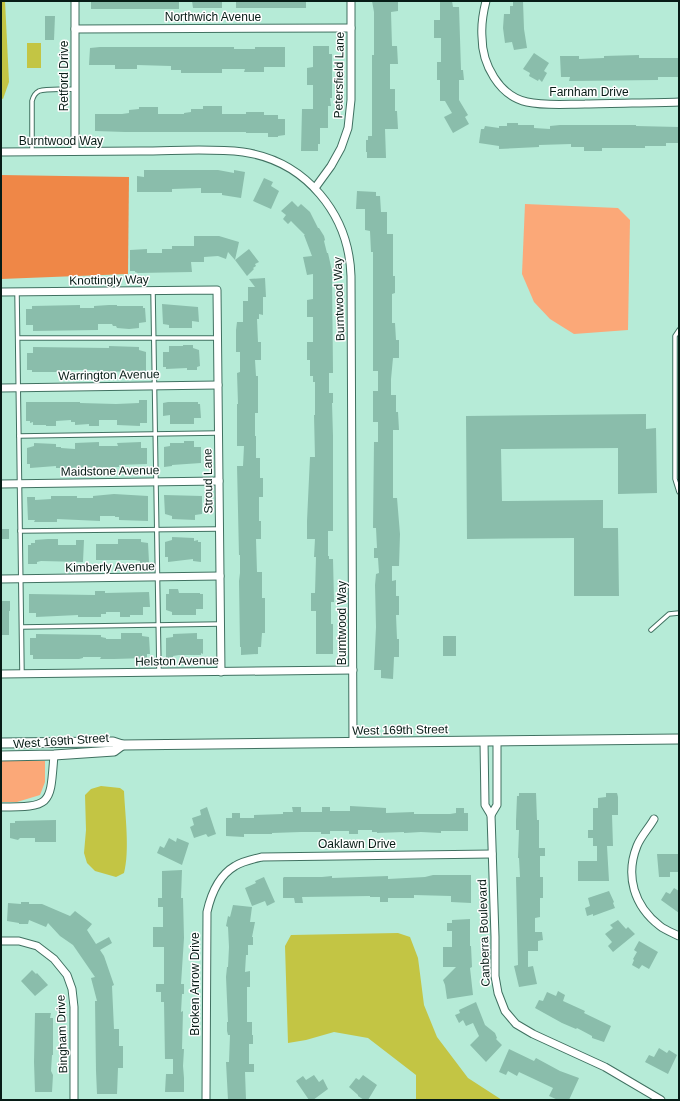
<svg xmlns="http://www.w3.org/2000/svg" width="680" height="1101" font-family="Helvetica,sans-serif">
	<style>
		.green { fill: #fba878 }
		.forest { fill: #ef8747 }
		.water { fill: #c3c544 }
		.building { fill: #8abdab }
		.lines { fill: none; stroke-linecap: round; stroke-linejoin: round }
		.service-casing { stroke: #407161; stroke-width: 5.5 }
		.minor-casing { stroke: #407161; stroke-width: 9 }
		.tertiary-casing { stroke: #407161; stroke-width: 11 }
		.service { stroke: #fff; stroke-width: 3.5 }
		.minor { stroke: #fff; stroke-width: 7 }
		.tertiary { stroke: #fff; stroke-width: 9 }
		.labels { text-anchor: middle; dominant-baseline: central; stroke-width: 3; stroke-linejoin: round; paint-order: stroke }
		.street-label { font-size: 12px; fill: #071c16; stroke: #fefefe }
	</style>
	<rect width="100%" height="100%" fill="#b6ebd7"/>
	<g class="green">
		<polygon points="525,204 618,208 630,220 628,330 574,334 550,319 534,302 522,274"/>
		<polygon points="1,761 45,761 45,782 40,795 17,802 1,802"/>
	</g>
	<polygon class="forest" points="1,175 129,177 128,274 1,279"/>
	<g class="water">
		<polygon points="1,1 5,1 9,82 3,99 1,98"/>
		<rect x="27" y="43" width="14" height="25"/>
		<path d="M101,786L120,788L124,791C125,814 130,851 124,873L116,877L95,871L87,863L84,853L86,830L85,795L91,789Z"/>
		<polygon points="398,933 410,937 418,958 424,1005 437,1037 468,1078 502,1100 416,1100 416,1075 368,1038 334,1032 306,1040 288,1043 285,946 291,935"/>
	</g>
	<g class="building">
		<rect x="91" y="1" width="88" height="8"/>
		<polygon points="192,1 222,1 222,8 193,8"/>
		<rect x="236" y="1" width="70" height="7"/>
		<polygon points="372,1 398,1 398,11 391,12 392,46 397,46 398,64 390,64 390,89 395,89 395,111 397,111 398,129 385,129 386,158 367,158 367,152 366,152 366,140 368,140 368,136 372,136 372,55 374,55 374,12"/>
		<polygon points="440,1 452,1 453,7 459,7 461,70 463,70 464,80 459,80 459,100 468,115 465,117 469,124 453,133 444,117 452,113 445,101 440,101 440,80 437,80 437,62 441,62 441,38 434,38 434,20 440,20"/>
		<polygon points="513,1 523,1 524,29 527,48 514,50 512,42 505,43 503,28 504,14 510,14 510,6 513,6"/>
		<polygon points="45,16 55,16 54,40 45,40"/>
		<polygon points="313,46 329,46 329,54 332,54 332,98 330,98 331,106 328,106 328,128 320,128 320,144 318,144 318,151 301,151 302,109 313,109 313,85 307,85 307,68 313,67"/>
		<polygon points="100,47 234,47 234,49 255,49 255,47 285,47 285,67 264,67 264,72 244,72 245,69 222,69 222,73 181,73 181,70 171,70 171,66 137,65 137,69 115,69 115,65 89,65 90,48"/>
		<polygon points="534,53 549,63 544,71 547,73 542,82 539,79 538,81 529,76 530,73 523,69"/>
		<polygon points="639,55 639,58 679,58 679,77 658,77 658,80 569,81 570,77 561,77 560,56 579,56 579,59 604,58 604,56"/>
		<polygon points="203,106 222,106 222,114 246,114 246,112 264,112 264,115 278,115 278,119 285,119 285,135 278,136 278,137 268,137 268,133 246,133 246,132 125,132 95,131 95,114 122,114 129,113 129,110 139,109 139,107 158,107 158,114 184,114 184,113 191,112 191,109 203,109"/>
		<polygon points="507,123 518,123 518,125 534,125 534,128 550,129 550,126 560,125 636,125 636,126 679,127 679,143 666,143 666,146 645,146 645,148 602,148 602,151 584,151 584,147 571,147 571,144 539,145 539,147 499,149 499,146 479,143 481,129 484,129 485,126 499,128 499,126 507,126"/>
		<polygon points="144,170 218,170 234,173 234,170 245,172 241,198 222,195 222,193 201,193 201,188 172,189 172,192 137,192 137,176 144,177"/>
		<polygon points="264,178 273,182 271,186 279,191 271,209 253,201"/>
		<polygon points="357,191 376,192 376,196 380,196 381,212 387,212 387,234 393,234 393,276 395,276 395,293 392,294 392,323 395,323 396,340 399,340 399,358 393,358 391,379 391,395 396,395 396,412 398,412 399,430 393,430 393,498 397,498 400,534 399,566 392,566 392,581 396,580 396,596 399,596 399,615 396,615 397,639 399,639 399,657 394,657 393,679 381,678 381,670 374,670 376,627 375,585 376,574 379,573 378,558 374,558 374,548 377,548 376,528 373,528 374,442 378,442 378,422 373,422 373,391 378,391 378,371 373,371 373,252 371,252 370,231 365,230 365,209 356,209"/>
		<polygon points="292,201 298,207 301,204 310,212 318,228 319,228 324,236 325,240 324,241 327,253 328,253 332,271 333,373 329,373 329,393 333,393 333,403 332,403 333,436 333,531 328,531 328,556 329,556 329,559 333,559 334,602 331,602 331,624 333,624 333,654 316,654 316,611 311,611 311,593 315,593 316,557 314,557 315,539 307,539 307,521 310,457 315,457 314,415 315,415 315,382 313,382 313,376 310,376 310,360 307,360 307,342 313,342 313,317 307,317 307,300 313,299 313,274 307,275 303,257 312,256 304,235 305,235 291,221 288,224 283,219 286,215 281,211"/>
		<polygon points="194,236 219,236 239,242 235,260 228,252 226,259 218,256 204,257 204,262 191,262 192,272 138,273 135,272 135,271 130,271 130,250 147,249 147,253 162,253 162,249 172,249 172,246 194,246"/>
		<polygon points="249,249 259,262 255,264 256,266 253,268 254,269 247,276 235,260"/>
		<polygon points="265,278 266,297 263,297 263,315 259,314 259,319 257,319 258,342 261,342 261,360 255,360 256,376 258,376 258,413 255,413 255,436 256,436 256,458 260,458 260,478 263,478 263,497 259,497 259,521 261,521 261,539 256,539 257,572 262,572 262,598 265,598 265,633 262,633 261,647 258,647 258,654 241,655 241,647 240,647 239,581 240,573 240,555 239,555 237,466 243,466 244,446 237,446 237,404 238,404 237,373 240,372 240,352 236,352 236,330 237,322 243,322 243,301 248,301 248,287 255,287 249,279"/>
		<polygon points="162,304 198,307 199,322 192,321 192,328 169,328 169,325 163,324"/>
		<polygon points="80,305 80,308 94,308 94,306 109,305 117,305 117,306 143,306 143,308 145,308 146,322 139,323 139,328 129,329 117,328 116,326 113,326 112,324 98,324 98,330 33,331 33,325 26,325 26,309 32,309 32,306"/>
		<polygon points="183,345 193,345 193,348 199,350 200,366 197,367 197,370 187,370 187,368 166,369 166,367 163,367 163,352 169,352 169,346 183,346"/>
		<polygon points="109,346 139,347 139,350 146,352 146,371 97,372 97,370 75,370 60,371 60,372 32,372 32,370 27,370 27,353 33,353 33,347 109,348"/>
		<polygon points="139,400 147,400 147,423 140,423 140,426 117,425 117,420 99,420 99,426 89,426 89,424 75,425 75,422 71,422 71,420 56,421 56,426 46,426 46,425 33,425 33,422 30,423 30,421 26,421 26,402 80,402 80,403 116,404 139,403"/>
		<polygon points="168,402 198,402 198,404 200,404 201,418 194,418 194,424 170,424 170,415 163,416 163,403"/>
		<polygon points="646,414 646,429 656,428 657,493 618,494 618,448 501,449 502,501 603,500 603,528 618,528 619,596 574,596 574,538 467,539 466,416"/>
		<polygon points="184,441 194,441 194,447 201,447 201,463 172,465 172,466 164,467 164,447 170,446 170,443 184,443"/>
		<polygon points="99,442 99,446 118,446 117,443 141,442 141,448 147,448 147,464 119,465 119,467 56,468 56,466 30,468 30,464 27,464 27,448 34,446 34,443 56,444 56,447 61,447 61,448 75,449 75,443"/>
		<polygon points="114,494 148,496 148,521 119,520 119,517 115,517 115,516 100,516 100,521 57,519 57,522 34,522 35,520 28,520 27,497 35,497 35,500 51,499 51,496 77,496 77,498 93,498 93,496"/>
		<polygon points="164,495 202,496 202,514 195,515 195,520 172,519 172,516 165,514"/>
		<rect x="1" y="529" width="8" height="10"/>
		<polygon points="172,537 194,538 194,541 198,540 198,542 201,542 201,562 193,561 193,559 168,562 168,557 165,557 165,542 172,540"/>
		<polygon points="48,539 58,539 58,545 76,545 76,540 84,540 83,562 41,561 37,562 37,564 28,564 28,545 31,545 31,543 35,543 35,540"/>
		<polygon points="118,539 141,539 141,542 148,543 149,562 140,563 140,561 135,560 96,560 96,544 118,544"/>
		<polygon points="169,589 178,589 179,593 200,593 200,594 203,594 203,609 196,609 196,615 172,615 172,612 166,610 166,594 169,594"/>
		<polygon points="95,591 105,591 105,593 149,592 150,607 143,607 143,615 130,615 130,617 120,617 120,612 106,612 106,614 101,614 101,617 78,617 78,615 36,617 36,613 29,613 29,594 95,595"/>
		<polygon points="1,601 10,601 10,611 9,611 9,635 1,635"/>
		<polygon points="121,633 142,633 142,636 149,637 150,654 147,654 147,658 114,659 100,659 101,657 83,657 83,658 79,659 33,659 33,655 30,655 30,638 36,638 36,634 101,635 101,637 106,638 106,639 121,639"/>
		<polygon points="197,633 197,639 203,639 203,654 201,653 201,655 179,655 173,656 173,657 166,658 166,638 173,637 173,634"/>
		<rect x="443" y="636" width="13" height="20"/>
		<polygon points="519,793 536,793 537,820 539,820 539,848 545,848 545,856 540,856 540,877 543,877 543,898 540,898 540,917 535,918 535,932 542,932 543,940 538,941 538,951 528,951 528,967 533,966 537,984 519,987 514,966 518,965 516,877 520,877 519,858 518,858 519,830 516,830 516,821 517,796 519,796"/>
		<polygon points="606,793 617,793 618,797 618,815 612,815 613,846 607,846 609,881 578,881 578,861 597,861 597,846 593,846 593,838 588,838 588,830 593,830 593,808 598,808 598,798 606,797"/>
		<polygon points="350,806 386,808 386,813 414,812 414,814 450,814 456,813 456,808 464,808 464,813 468,813 468,831 441,831 441,833 421,832 404,833 404,832 377,833 377,832 372,832 372,830 358,830 358,834 349,834 349,831 330,831 330,834 321,834 321,832 301,832 272,833 272,834 244,834 244,837 226,836 226,818 232,818 232,813 240,813 240,818 254,818 254,815 283,814 283,812 293,812 292,807 301,807 301,812 322,812 322,807 330,807 330,811 350,811"/>
		<polygon points="207,807 216,834 208,837 206,834 194,838 190,827 194,825 192,818 201,815 200,810"/>
		<polygon points="56,820 56,842 35,842 35,838 20,838 18,840 10,838 10,823 15,823 15,821"/>
		<polygon points="169,838 176,842 177,838 189,843 182,865 157,853 160,846 164,848"/>
		<polygon points="657,854 679,854 678,872 670,872 670,877 659,877"/>
		<polygon points="182,870 181,898 183,898 184,938 181,984 184,984 184,994 182,994 181,1012 183,1011 182,1049 184,1049 183,1066 184,1078 184,1092 165,1092 166,1074 173,1074 173,1059 165,1059 164,1002 161,1002 161,992 156,992 156,984 164,984 164,947 153,947 153,927 163,927 163,907 158,907 158,898 162,898 162,871"/>
		<polygon points="433,875 471,875 471,903 451,902 451,896 414,895 414,898 388,898 388,902 380,902 380,897 370,897 370,896 302,897 303,903 295,903 294,898 283,898 283,878 284,877 322,877 332,876 332,878 388,876 388,879 425,877"/>
		<polygon points="264,877 275,902 267,906 265,901 252,906 245,888 256,883 255,881"/>
		<polygon points="674,888 679,891 679,913 661,900 666,892 670,894"/>
		<polygon points="609,891 614,902 613,903 615,908 593,916 593,914 587,916 585,908 590,906 588,898"/>
		<polygon points="21,902 29,902 29,904 42,904 70,916 75,911 92,924 87,930 96,944 109,937 112,943 100,950 104,956 114,985 112,986 114,1029 119,1029 119,1046 123,1046 123,1068 118,1068 117,1094 97,1094 96,1071 95,1001 97,1001 91,978 95,977 73,945 60,936 48,923 46,927 29,920 28,924 19,924 19,923 7,921 8,903 21,904"/>
		<polygon points="233,905 252,907 250,922 255,922 252,937 253,937 253,945 248,945 248,955 246,955 245,972 250,971 250,987 247,987 247,1022 252,1022 252,1035 253,1035 253,1044 249,1044 249,1064 254,1064 254,1072 245,1072 246,1100 228,1100 226,1062 229,1062 230,1035 228,1035 227,1031 227,1022 228,1022 226,977 227,967 228,967 229,947 228,927 226,926 228,916 230,917"/>
		<polygon points="470,919 470,946 471,946 472,967 470,968 473,995 447,999 445,985 443,980 456,967 443,967 443,947 452,947 452,931 447,931 447,923 452,923 452,920"/>
		<polygon points="618,920 626,929 628,927 635,934 613,952 608,946 612,942 605,934 613,928 610,925"/>
		<polygon points="639,941 658,952 649,969 642,965 639,969 632,965 634,960 633,959 637,952 634,950"/>
		<polygon points="32,970 36,974 37,973 48,985 35,996 21,981"/>
		<polygon points="558,991 565,995 563,1001 585,1011 584,1013 611,1026 604,1042 592,1038 592,1036 577,1028 576,1029 562,1023 535,1008 539,1000 543,1001 547,992 556,996"/>
		<polygon points="476,1002 485,1025 495,1033 497,1038 496,1039 502,1045 486,1062 470,1045 479,1036 473,1023 466,1026 463,1020 459,1023 455,1015 460,1013 459,1010"/>
		<polygon points="35,1013 51,1013 50,1018 53,1018 53,1055 52,1055 51,1071 53,1075 52,1092 35,1092 34,1062"/>
		<polygon points="659,1048 667,1053 669,1050 677,1055 668,1074 645,1062 649,1055 654,1057"/>
		<polygon points="509,1049 534,1061 536,1058 560,1071 579,1078 569,1100 558,1100 549,1096 553,1088 519,1072 517,1076 508,1071 506,1075 499,1072"/>
		<polygon points="314,1075 319,1082 323,1079 328,1089 313,1100 309,1100 296,1081 303,1076 306,1080"/>
		<polygon points="363,1075 377,1085 368,1100 364,1100 358,1096 358,1095 349,1087 356,1078 359,1080"/>
	</g>
	<g class="lines">
		<g class="service-casing">
			<g id="service">
				<path d="M32,152V101C33,97 35,93 39,91C48,88 66,90 75,89"/>
				<polyline points="153,291 159,673"/>
				<polyline points="17,292 22,674"/>
				<polyline points="679,330 675,336 675,479 679,492"/>
				<polyline points="18,338 217,338"/>
				<polyline points="19,436 218,433"/>
				<polyline points="20,531 219,529"/>
				<polyline points="22,627 220,624"/>
				<polyline points="651,630 669,614 679,613"/>
			</g>
		</g>
		<g class="minor-casing">
			<g id="minor">
				<path d="M486,1C483,13 481,25 482,37C482,64 499,96 527,102C545,106 567,104 585,104C616,103 648,103 679,102"/>
				<polyline points="75,29 351,28"/>
				<polyline points="75,151 75,1"/>
				<path d="M1,152C47,152 94,151 140,151C174,151 210,148 243,152C306,161 349,214 351,276L353,743"/>
				<polyline points="315,188 331,166 341,148 348,128 351,100 351,1"/>
				<polyline points="1,292 217,290 221,672"/>
				<polyline points="1,388 218,385"/>
				<polyline points="1,484 219,481"/>
				<polyline points="1,579 220,576"/>
				<polyline points="1,674 353,670"/>
				<polyline points="484,741 485,805 491,815 495,937 495,976 498,993 505,1011 516,1024 533,1034 605,1067 661,1100"/>
				<path d="M1,807C53,807 50,804 54,755"/>
				<polyline points="491,815 497,805 497,741"/>
				<path d="M654,819C649,828 641,836 637,846C625,876 634,906 660,926C665,930 673,933 679,936"/>
				<polyline points="1,941 19,941 37,946 54,959 67,975 72,989 74,1007 74,1100"/>
				<path d="M206,1100L207,912C211,894 218,876 235,866C243,861 253,859 262,857L492,854"/>
			</g>
		</g>
		<g class="tertiary-casing">
			<g id="tertiary">
				<polyline points="1,743 113,742 122,745 679,739"/>
				<polyline points="1,756 54,755 114,751 122,745"/>
			</g>
		</g>
		<use href="#service" class="service"/>
		<use href="#minor" class="minor"/>
		<use href="#tertiary" class="tertiary"/>
	</g>
	<g class="labels">
		<g class="street-label">
			<text x="213" y="17">Northwich Avenue</text>
			<text transform="translate(339 75) rotate(-89)">Petersfield Lane</text>
			<text transform="translate(64 76) rotate(-90)">Retford Drive</text>
			<text x="589" y="92">Farnham Drive</text>
			<text x="61" y="141">Burntwood Way</text>
			<text transform="translate(109 280) rotate(-1)">Knottingly Way</text>
			<text transform="translate(339 299) rotate(-92)">Burntwood Way</text>
			<text transform="translate(109 375) rotate(-1)">Warrington Avenue</text>
			<text transform="translate(110 471) rotate(-1)">Maidstone Avenue</text>
			<text transform="translate(208 481) rotate(-91)">Stroud Lane</text>
			<text transform="translate(110 567) rotate(-1)">Kimberly Avenue</text>
			<text transform="translate(342 623) rotate(-90)">Burntwood Way</text>
			<text transform="translate(177 661) rotate(-1)">Helston Avenue</text>
			<text transform="translate(400 730) rotate(-1)">West 169th Street</text>
			<text transform="translate(61 741) rotate(-4)">West 169th Street</text>
			<text x="357" y="844">Oaklawn Drive</text>
			<text transform="translate(484 933) rotate(-92)">Canberra Boulevard</text>
			<text transform="translate(195 984) rotate(-90)">Broken Arrow Drive</text>
			<text transform="translate(62 1034) rotate(-92)">Bingham Drive</text>
		</g>
	</g>
	<rect width="680" height="1101" fill="none" stroke="#071c16" stroke-width="4"/>
</svg>
